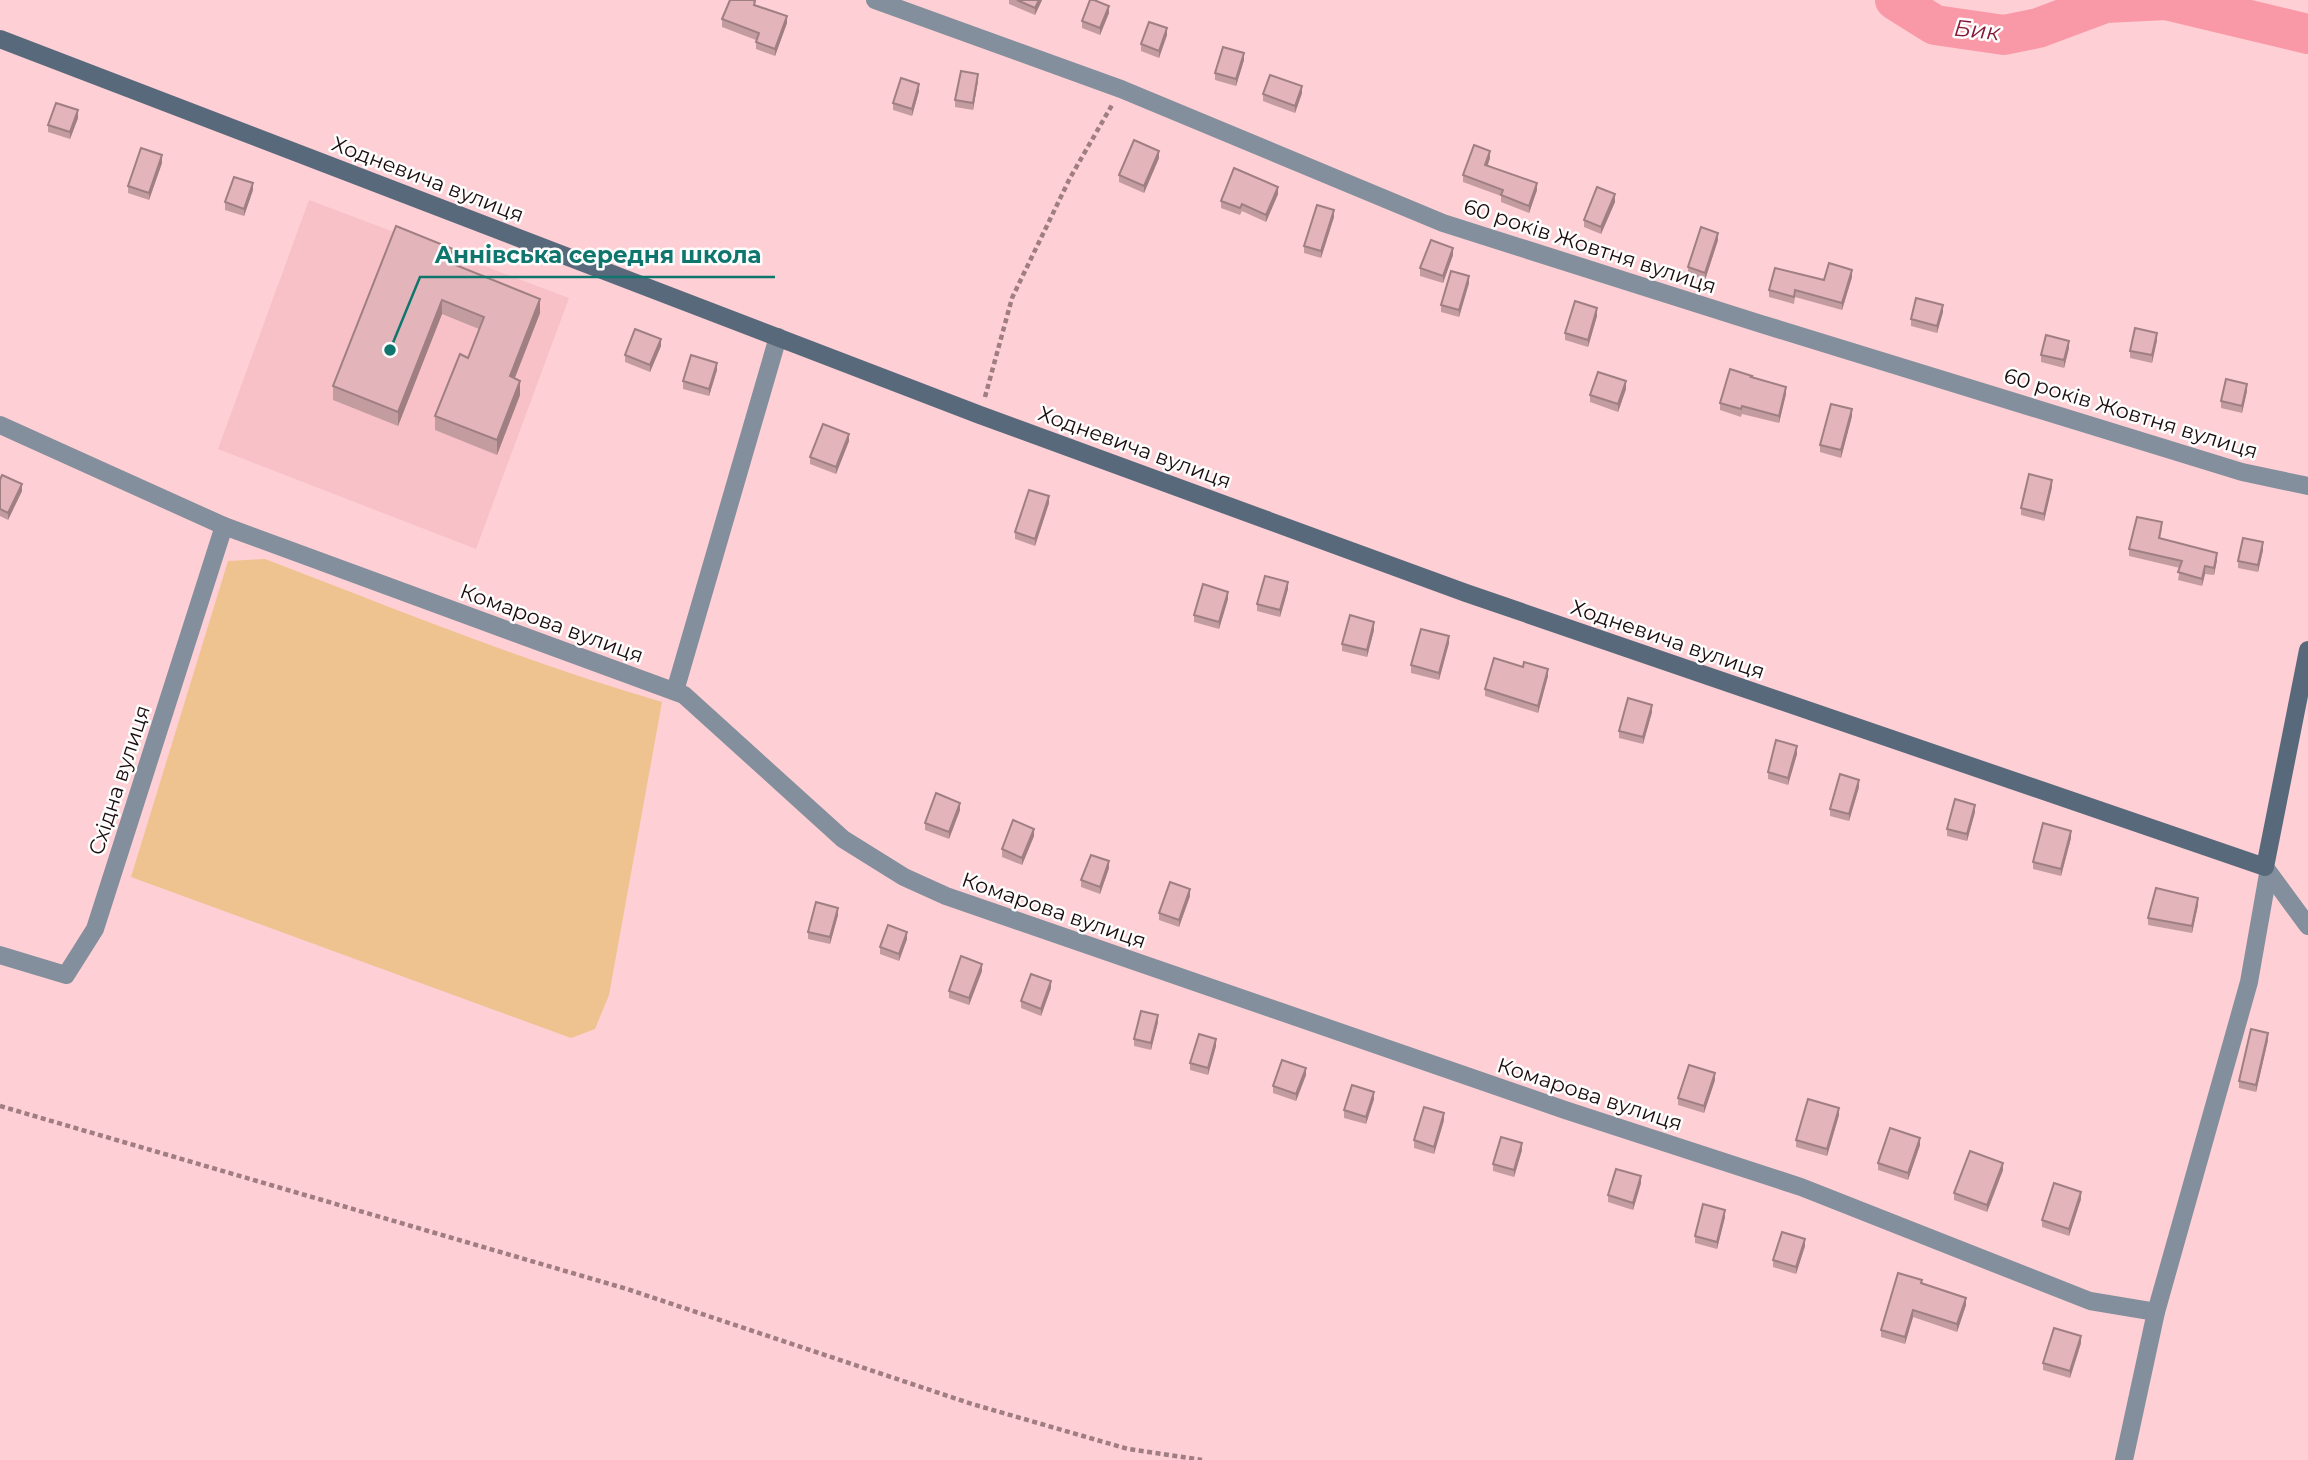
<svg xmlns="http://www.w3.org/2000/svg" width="2308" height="1460" font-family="Montserrat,sans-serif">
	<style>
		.built { fill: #f7c1c7 }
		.green { fill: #eec390 }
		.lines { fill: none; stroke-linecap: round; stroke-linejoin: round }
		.river { stroke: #f999a7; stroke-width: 40 }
		.path { stroke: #9f7d81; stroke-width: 4.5; stroke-dasharray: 5 3.5; stroke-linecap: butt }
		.minor { stroke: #838f9c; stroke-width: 18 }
		.secondary { stroke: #58697c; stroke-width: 18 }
		.wall { fill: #c39ca0 }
		.shaded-wall { fill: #9f7f82 }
		.building { fill: #e3b5ba; stroke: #9f7f82; stroke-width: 2 }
		.labels { text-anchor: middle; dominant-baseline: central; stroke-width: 5; stroke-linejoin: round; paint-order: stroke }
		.street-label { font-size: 21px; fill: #1a0b0d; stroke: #fdfdfd }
		.water-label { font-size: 23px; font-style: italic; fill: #861736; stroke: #fdfdfd }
		.leader { fill: none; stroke: #0f766e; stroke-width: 2.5 }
		.callout-dot { fill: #0f766e; stroke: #fdfdfd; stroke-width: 2.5 }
		.callout-label { font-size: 23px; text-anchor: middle; font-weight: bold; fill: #0f766e; stroke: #fdfdfd; stroke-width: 5; stroke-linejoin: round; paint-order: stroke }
	</style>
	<rect width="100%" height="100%" fill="#fecfd4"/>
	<polygon class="built" points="309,200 569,298 476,549 218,449"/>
	<path class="green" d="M265,559C396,609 527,663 662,702L609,995L595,1029L571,1038L131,877L228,561Z"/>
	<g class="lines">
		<polyline class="river" points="1895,0 1935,25 2004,35 2038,28 2105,3 2166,0 2308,34"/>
		<g class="path">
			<polyline points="985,397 1012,298 1070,178 1112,105"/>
			<polyline points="0,1106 627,1289 972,1404 1128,1449 1202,1460"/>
		</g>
		<g class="minor">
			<polyline points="875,0 1121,89 1443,223 1758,323 2242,472 2308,486"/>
			<polyline points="0,425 224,526 684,695 843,839 904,877 946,896 1565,1110 1801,1187 2090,1301 2156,1312"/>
			<polyline points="675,691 778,337"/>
			<polyline points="2267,870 2308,926"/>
			<polyline points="0,955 66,975 95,929 224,526"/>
			<polyline points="2124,1460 2156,1312 2249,982 2268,874"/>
		</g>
		<polyline class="secondary" points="0,39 980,415 1466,593 2265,867 2308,650"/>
	</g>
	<g class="wall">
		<polygon points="1009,0 1042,0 1035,15 1009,4"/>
		<polygon points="1109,13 1100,35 1082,28 1082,21"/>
		<polygon points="722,19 787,23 775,56 756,49 756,40 722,27"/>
		<polygon points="1167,35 1159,58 1141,51 1141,44"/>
		<polygon points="1244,60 1236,86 1215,80 1215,73"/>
		<polygon points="978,81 973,110 955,107 955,100"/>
		<polygon points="919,91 912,116 893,110 893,103"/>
		<polygon points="1302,93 1295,113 1263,101 1263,94"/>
		<polygon points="78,118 70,139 48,132 48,125"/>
		<polygon points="1159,158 1144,193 1119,182 1119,175"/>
		<polygon points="1490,158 1488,165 1537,190 1529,213 1501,202 1501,196 1463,182 1463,175"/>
		<polygon points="162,163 149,200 128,193 128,186"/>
		<polygon points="253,190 244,216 225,210 225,202"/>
		<polygon points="1278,194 1266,222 1242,211 1240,215 1221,208 1221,201"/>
		<polygon points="1615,202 1601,234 1584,227 1584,220"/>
		<polygon points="1334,217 1321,258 1304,253 1304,246"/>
		<polygon points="1718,240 1705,280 1688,274 1688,267"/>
		<polygon points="1453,255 1443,283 1420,276 1420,268"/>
		<polygon points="453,263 452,264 540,313 515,378 520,395 497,455 435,430 435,416 468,358 479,329 442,314 398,426 333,400 333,386"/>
		<polygon points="1852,277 1842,310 1795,297 1794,304 1769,297 1769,290 1824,280"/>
		<polygon points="1469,283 1459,317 1441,312 1441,305"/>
		<polygon points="1943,312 1937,333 1911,326 1911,319"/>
		<polygon points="1597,316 1588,347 1565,340 1565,333"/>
		<polygon points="2157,340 2152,363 2130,358 2130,351"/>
		<polygon points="661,346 650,372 625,362 625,355"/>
		<polygon points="2069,348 2064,368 2041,362 2041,355"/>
		<polygon points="717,370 709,396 683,389 683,381"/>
		<polygon points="1752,378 1786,394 1779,423 1742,414 1741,417 1720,410 1720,403"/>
		<polygon points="1626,389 1618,412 1590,402 1590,395"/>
		<polygon points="2247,391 2242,413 2221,408 2221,401"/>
		<polygon points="1852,416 1841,458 1820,452 1820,445"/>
		<polygon points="849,441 836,474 810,464 810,457"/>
		<polygon points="0,480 22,491 8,520 0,516"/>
		<polygon points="2052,487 2044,521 2021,515 2021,508"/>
		<polygon points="1049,503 1035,546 1015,539 1015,532"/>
		<polygon points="2162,529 2160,538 2217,560 2214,575 2205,574 2202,586 2178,580 2180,568 2129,556 2129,549"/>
		<polygon points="2263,550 2258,572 2238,568 2238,561"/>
		<polygon points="1288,589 1280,617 1257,611 1257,604"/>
		<polygon points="1228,599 1219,629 1194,622 1194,615"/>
		<polygon points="1374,630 1367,657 1342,651 1342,644"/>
		<polygon points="1449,643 1439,680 1411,673 1411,665"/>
		<polygon points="1548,676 1538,713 1485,696 1485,689"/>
		<polygon points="1652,712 1643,744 1619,738 1619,731"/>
		<polygon points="1797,754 1788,785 1768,779 1768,772"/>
		<polygon points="1859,787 1849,821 1830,816 1830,809"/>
		<polygon points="960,810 949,839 925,830 925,823"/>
		<polygon points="1975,812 1967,841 1947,836 1947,829"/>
		<polygon points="1034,836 1022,865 1002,857 1002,849"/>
		<polygon points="2071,838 2061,876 2033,869 2033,862"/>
		<polygon points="1109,868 1100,894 1081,887 1081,880"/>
		<polygon points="1190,896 1179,927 1159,920 1159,913"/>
		<polygon points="2198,905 2192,933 2148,925 2148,918"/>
		<polygon points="838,915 830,944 808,939 808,932"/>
		<polygon points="907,939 899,961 880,954 880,947"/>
		<polygon points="982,971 969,1005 949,998 949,991"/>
		<polygon points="1051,988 1041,1016 1021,1008 1021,1001"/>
		<polygon points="1158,1022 1151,1050 1134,1046 1134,1039"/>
		<polygon points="2268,1040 2256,1092 2239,1088 2239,1081"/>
		<polygon points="1216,1046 1208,1075 1190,1070 1190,1063"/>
		<polygon points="1306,1075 1296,1101 1273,1093 1273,1086"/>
		<polygon points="1715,1080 1704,1113 1678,1105 1678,1098"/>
		<polygon points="1374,1099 1366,1124 1344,1118 1344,1110"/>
		<polygon points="1839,1115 1827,1156 1796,1147 1796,1140"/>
		<polygon points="1444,1120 1434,1154 1414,1148 1414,1140"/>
		<polygon points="1920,1145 1908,1180 1878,1170 1878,1163"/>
		<polygon points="1522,1150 1514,1177 1493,1171 1493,1164"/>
		<polygon points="2003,1170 1987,1212 1954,1200 1954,1193"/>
		<polygon points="1641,1183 1633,1210 1608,1202 1608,1195"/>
		<polygon points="2081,1199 2069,1236 2042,1227 2042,1220"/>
		<polygon points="1725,1217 1717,1249 1695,1243 1695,1236"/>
		<polygon points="1805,1246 1796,1274 1773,1267 1773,1260"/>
		<polygon points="1922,1284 1966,1305 1957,1332 1913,1317 1905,1344 1881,1337 1881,1330"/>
		<polygon points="2081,1343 2070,1378 2043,1370 2043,1363"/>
	</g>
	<g class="shaded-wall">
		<polygon points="1039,0 1042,0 1035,15 1035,8"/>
		<polygon points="1109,6 1109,13 1100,35 1100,28"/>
		<polygon points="787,16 787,23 775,56 775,49"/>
		<polygon points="1167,28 1167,35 1159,58 1159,51"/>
		<polygon points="1244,53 1244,60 1236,86 1236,79"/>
		<polygon points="978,74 978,81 973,110 973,103"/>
		<polygon points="919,84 919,91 912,116 912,109"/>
		<polygon points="1302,86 1302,93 1295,113 1295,106"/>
		<polygon points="78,110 78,118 70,139 70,132"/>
		<polygon points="1159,151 1159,158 1144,193 1144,186"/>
		<polygon points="1490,151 1490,158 1485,172 1485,165"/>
		<polygon points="162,155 162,163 149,200 149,193"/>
		<polygon points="253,183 253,190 244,216 244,209"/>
		<polygon points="1537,183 1537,190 1529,213 1529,206"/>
		<polygon points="1278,187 1278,194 1266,222 1266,215"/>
		<polygon points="1615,194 1615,202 1601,234 1601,227"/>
		<polygon points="1334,210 1334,217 1321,258 1321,251"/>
		<polygon points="1718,233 1718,240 1705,280 1705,273"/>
		<polygon points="1453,248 1453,255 1443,283 1443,276"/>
		<polygon points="453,249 453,263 448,276 448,262"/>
		<polygon points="1852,270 1852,277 1842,310 1842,303"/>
		<polygon points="1469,276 1469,283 1459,317 1459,310"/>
		<polygon points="540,299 540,313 510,390 510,376"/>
		<polygon points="442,300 442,314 398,426 398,412"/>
		<polygon points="1943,305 1943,312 1937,333 1937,326"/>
		<polygon points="1597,308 1597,316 1588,347 1588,340"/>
		<polygon points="2157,333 2157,340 2152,363 2152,355"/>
		<polygon points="661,339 661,346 650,372 650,365"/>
		<polygon points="2069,341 2069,348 2064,368 2064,360"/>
		<polygon points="717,363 717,370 709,396 709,389"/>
		<polygon points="520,381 520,395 497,455 497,440"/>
		<polygon points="1626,381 1626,389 1618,412 1618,404"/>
		<polygon points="2247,384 2247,391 2242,413 2242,406"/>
		<polygon points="1786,387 1786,394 1779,423 1779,416"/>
		<polygon points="1852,409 1852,416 1841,458 1841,450"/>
		<polygon points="849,434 849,441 836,474 836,467"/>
		<polygon points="2052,480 2052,487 2044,521 2044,514"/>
		<polygon points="22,484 22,491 8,520 8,513"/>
		<polygon points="1049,496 1049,503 1035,546 1035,539"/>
		<polygon points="2263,542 2263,550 2258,572 2258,565"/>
		<polygon points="2217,553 2217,560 2214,575 2214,568"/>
		<polygon points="2205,566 2205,574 2202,586 2202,579"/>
		<polygon points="1288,582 1288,589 1280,617 1280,610"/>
		<polygon points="1228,592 1228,599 1219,629 1219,622"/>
		<polygon points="1374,622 1374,630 1367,657 1367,650"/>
		<polygon points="1449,636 1449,643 1439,680 1439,673"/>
		<polygon points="1548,669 1548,676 1538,713 1538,706"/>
		<polygon points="1652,705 1652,712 1643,744 1643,737"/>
		<polygon points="1797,746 1797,754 1788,785 1788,778"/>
		<polygon points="1859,780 1859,787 1849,821 1849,814"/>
		<polygon points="960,803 960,810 949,839 949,832"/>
		<polygon points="1975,805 1975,812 1967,841 1967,834"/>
		<polygon points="1034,829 1034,836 1022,865 1022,858"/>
		<polygon points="2071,831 2071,838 2061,876 2061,869"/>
		<polygon points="1109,861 1109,868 1100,894 1100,887"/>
		<polygon points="1190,889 1190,896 1179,927 1179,920"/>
		<polygon points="2198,898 2198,905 2192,933 2192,926"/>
		<polygon points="838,908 838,915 830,944 830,937"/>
		<polygon points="907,932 907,939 899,961 899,954"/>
		<polygon points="982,964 982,971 969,1005 969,998"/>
		<polygon points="1051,981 1051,988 1041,1016 1041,1009"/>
		<polygon points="1158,1015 1158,1022 1151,1050 1151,1043"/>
		<polygon points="2268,1033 2268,1040 2256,1092 2256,1085"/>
		<polygon points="1216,1039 1216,1046 1208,1075 1208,1068"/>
		<polygon points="1306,1068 1306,1075 1296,1101 1296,1094"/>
		<polygon points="1715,1073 1715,1080 1704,1113 1704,1106"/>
		<polygon points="1374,1092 1374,1099 1366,1124 1366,1117"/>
		<polygon points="1839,1108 1839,1115 1827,1156 1827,1149"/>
		<polygon points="1444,1113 1444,1120 1434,1154 1434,1147"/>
		<polygon points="1920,1138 1920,1145 1908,1180 1908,1173"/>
		<polygon points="1522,1143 1522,1150 1514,1177 1514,1170"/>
		<polygon points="2003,1163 2003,1170 1987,1212 1987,1205"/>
		<polygon points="1641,1176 1641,1183 1633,1210 1633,1203"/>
		<polygon points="2081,1192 2081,1199 2069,1236 2069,1229"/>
		<polygon points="1725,1210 1725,1217 1717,1249 1717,1242"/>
		<polygon points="1805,1239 1805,1246 1796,1274 1796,1267"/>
		<polygon points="1966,1298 1966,1305 1957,1332 1957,1324"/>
		<polygon points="1913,1310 1913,1317 1905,1344 1905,1337"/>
		<polygon points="2081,1336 2081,1343 2070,1378 2070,1371"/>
	</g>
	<g class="building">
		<polygon points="730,0 753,0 755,1 754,5 787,16 775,49 756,42 759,33 722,19"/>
		<polygon points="1017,0 1039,0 1035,8"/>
		<polygon points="1090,0 1094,0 1109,6 1100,28 1082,21"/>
		<polygon points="1149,22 1167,28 1159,51 1141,44"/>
		<polygon points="1223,47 1244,53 1236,79 1215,73"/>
		<polygon points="961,71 978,74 973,103 955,100"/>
		<polygon points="1270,75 1302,86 1295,106 1263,94"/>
		<polygon points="901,78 919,84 912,109 893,103"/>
		<polygon points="56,103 78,110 70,132 48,125"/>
		<polygon points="1134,140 1159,151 1144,186 1119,175"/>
		<polygon points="1474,145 1490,151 1485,165 1537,183 1529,206 1501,195 1503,190 1463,175"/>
		<polygon points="141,148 162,155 149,193 128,186"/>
		<polygon points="1234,168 1278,187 1266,215 1242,204 1240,208 1221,201"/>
		<polygon points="234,177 253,183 244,209 225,202"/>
		<polygon points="1597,187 1615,194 1601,227 1584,220"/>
		<polygon points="1317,205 1334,210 1321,251 1304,246"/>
		<polygon points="396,226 453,249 448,262 540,299 510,376 520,381 497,440 435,416 460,354 468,358 484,317 442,300 398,412 333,386"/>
		<polygon points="1701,227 1718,233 1705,273 1688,267"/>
		<polygon points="1431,240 1453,248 1443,276 1420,268"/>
		<polygon points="1829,263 1852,270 1842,303 1795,290 1794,297 1769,290 1775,268 1824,280"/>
		<polygon points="1451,271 1469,276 1459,310 1441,305"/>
		<polygon points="1916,298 1943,305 1937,326 1911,319"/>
		<polygon points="1575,301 1597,308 1588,340 1565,333"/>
		<polygon points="2135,328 2157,333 2152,355 2130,351"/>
		<polygon points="635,329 661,339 650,365 625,355"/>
		<polygon points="2046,335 2069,341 2064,360 2041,355"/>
		<polygon points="691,355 717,363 709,389 683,381"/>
		<polygon points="1730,369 1752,376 1751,377 1786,387 1779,416 1742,406 1741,409 1720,403"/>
		<polygon points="1598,372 1626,381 1618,404 1590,395"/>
		<polygon points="2226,379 2247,384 2242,406 2221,401"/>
		<polygon points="1831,404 1852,409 1841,450 1820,445"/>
		<polygon points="823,424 849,434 836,467 810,457"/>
		<polygon points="2029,474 2052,480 2044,514 2021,508"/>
		<polygon points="2,475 22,484 8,513 0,509 0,480"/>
		<polygon points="1029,490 1049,496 1035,539 1015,532"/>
		<polygon points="2137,517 2162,522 2159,538 2217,553 2214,568 2205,566 2202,579 2178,572 2182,561 2129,549"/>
		<polygon points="2243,538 2263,542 2258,565 2238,561"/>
		<polygon points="1265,576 1288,582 1280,610 1257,604"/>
		<polygon points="1203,584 1228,592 1219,622 1194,615"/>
		<polygon points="1350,615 1374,622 1367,650 1342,644"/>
		<polygon points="1421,629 1449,636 1439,673 1411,665"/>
		<polygon points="1494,658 1523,667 1524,662 1548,669 1538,706 1485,689"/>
		<polygon points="1628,698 1652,705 1643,737 1619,731"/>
		<polygon points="1776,740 1797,746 1788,778 1768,772"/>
		<polygon points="1840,774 1859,780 1849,814 1830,809"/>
		<polygon points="936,793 960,803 949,832 925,823"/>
		<polygon points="1955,799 1975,805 1967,834 1947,829"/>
		<polygon points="1013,820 1034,829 1022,858 1002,849"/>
		<polygon points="2043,823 2071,831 2061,869 2033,862"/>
		<polygon points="1091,855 1109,861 1100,887 1081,880"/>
		<polygon points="1170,882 1190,889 1179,920 1159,913"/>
		<polygon points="2156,888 2198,898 2192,926 2148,918"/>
		<polygon points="816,902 838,908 830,937 808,932"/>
		<polygon points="888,925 907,932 899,954 880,947"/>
		<polygon points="961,956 982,964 969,998 949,991"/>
		<polygon points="1031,974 1051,981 1041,1009 1021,1001"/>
		<polygon points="1141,1011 1158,1015 1151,1043 1134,1039"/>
		<polygon points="2251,1029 2268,1033 2256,1085 2239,1081"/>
		<polygon points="1199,1034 1216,1039 1208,1068 1190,1063"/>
		<polygon points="1282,1060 1306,1068 1296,1094 1273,1086"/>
		<polygon points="1689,1065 1715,1073 1704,1106 1678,1098"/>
		<polygon points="1352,1085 1374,1092 1366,1117 1344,1110"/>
		<polygon points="1808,1099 1839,1108 1827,1149 1796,1140"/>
		<polygon points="1424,1107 1444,1113 1434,1147 1414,1140"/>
		<polygon points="1890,1128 1920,1138 1908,1173 1878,1163"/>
		<polygon points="1501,1137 1522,1143 1514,1170 1493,1164"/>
		<polygon points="1970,1151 2003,1163 1987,1205 1954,1193"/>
		<polygon points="1616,1169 1641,1176 1633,1203 1608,1195"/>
		<polygon points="2054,1183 2081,1192 2069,1229 2042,1220"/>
		<polygon points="1703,1204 1725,1210 1717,1242 1695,1236"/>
		<polygon points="1782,1232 1805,1239 1796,1267 1773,1260"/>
		<polygon points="1898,1273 1922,1280 1921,1283 1966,1298 1957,1324 1913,1310 1905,1337 1881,1330"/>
		<polygon points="2054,1328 2081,1336 2070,1371 2043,1363"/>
	</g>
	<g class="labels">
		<g class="street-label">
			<text transform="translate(428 179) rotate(21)">Ходневича вулиця</text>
			<text transform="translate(1590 246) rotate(18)">60 років Жовтня вулиця</text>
			<text transform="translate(2131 413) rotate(17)">60 років Жовтня вулиця</text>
			<text transform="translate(1135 447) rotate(20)">Ходневича вулиця</text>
			<text transform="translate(552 623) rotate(20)">Комарова вулиця</text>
			<text transform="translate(1668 639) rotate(19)">Ходневича вулиця</text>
			<text transform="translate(119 780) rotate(-72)">Східна вулиця</text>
			<text transform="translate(1054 910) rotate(19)">Комарова вулиця</text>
			<text transform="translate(1590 1094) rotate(18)">Комарова вулиця</text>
		</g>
		<g class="water-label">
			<text transform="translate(1977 30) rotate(6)">Бик</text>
		</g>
	</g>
	<path class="leader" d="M390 350L420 277H775"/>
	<circle class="callout-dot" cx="390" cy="350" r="7"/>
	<g class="callout-label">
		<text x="598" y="263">Аннівська середня школа</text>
	</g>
</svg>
